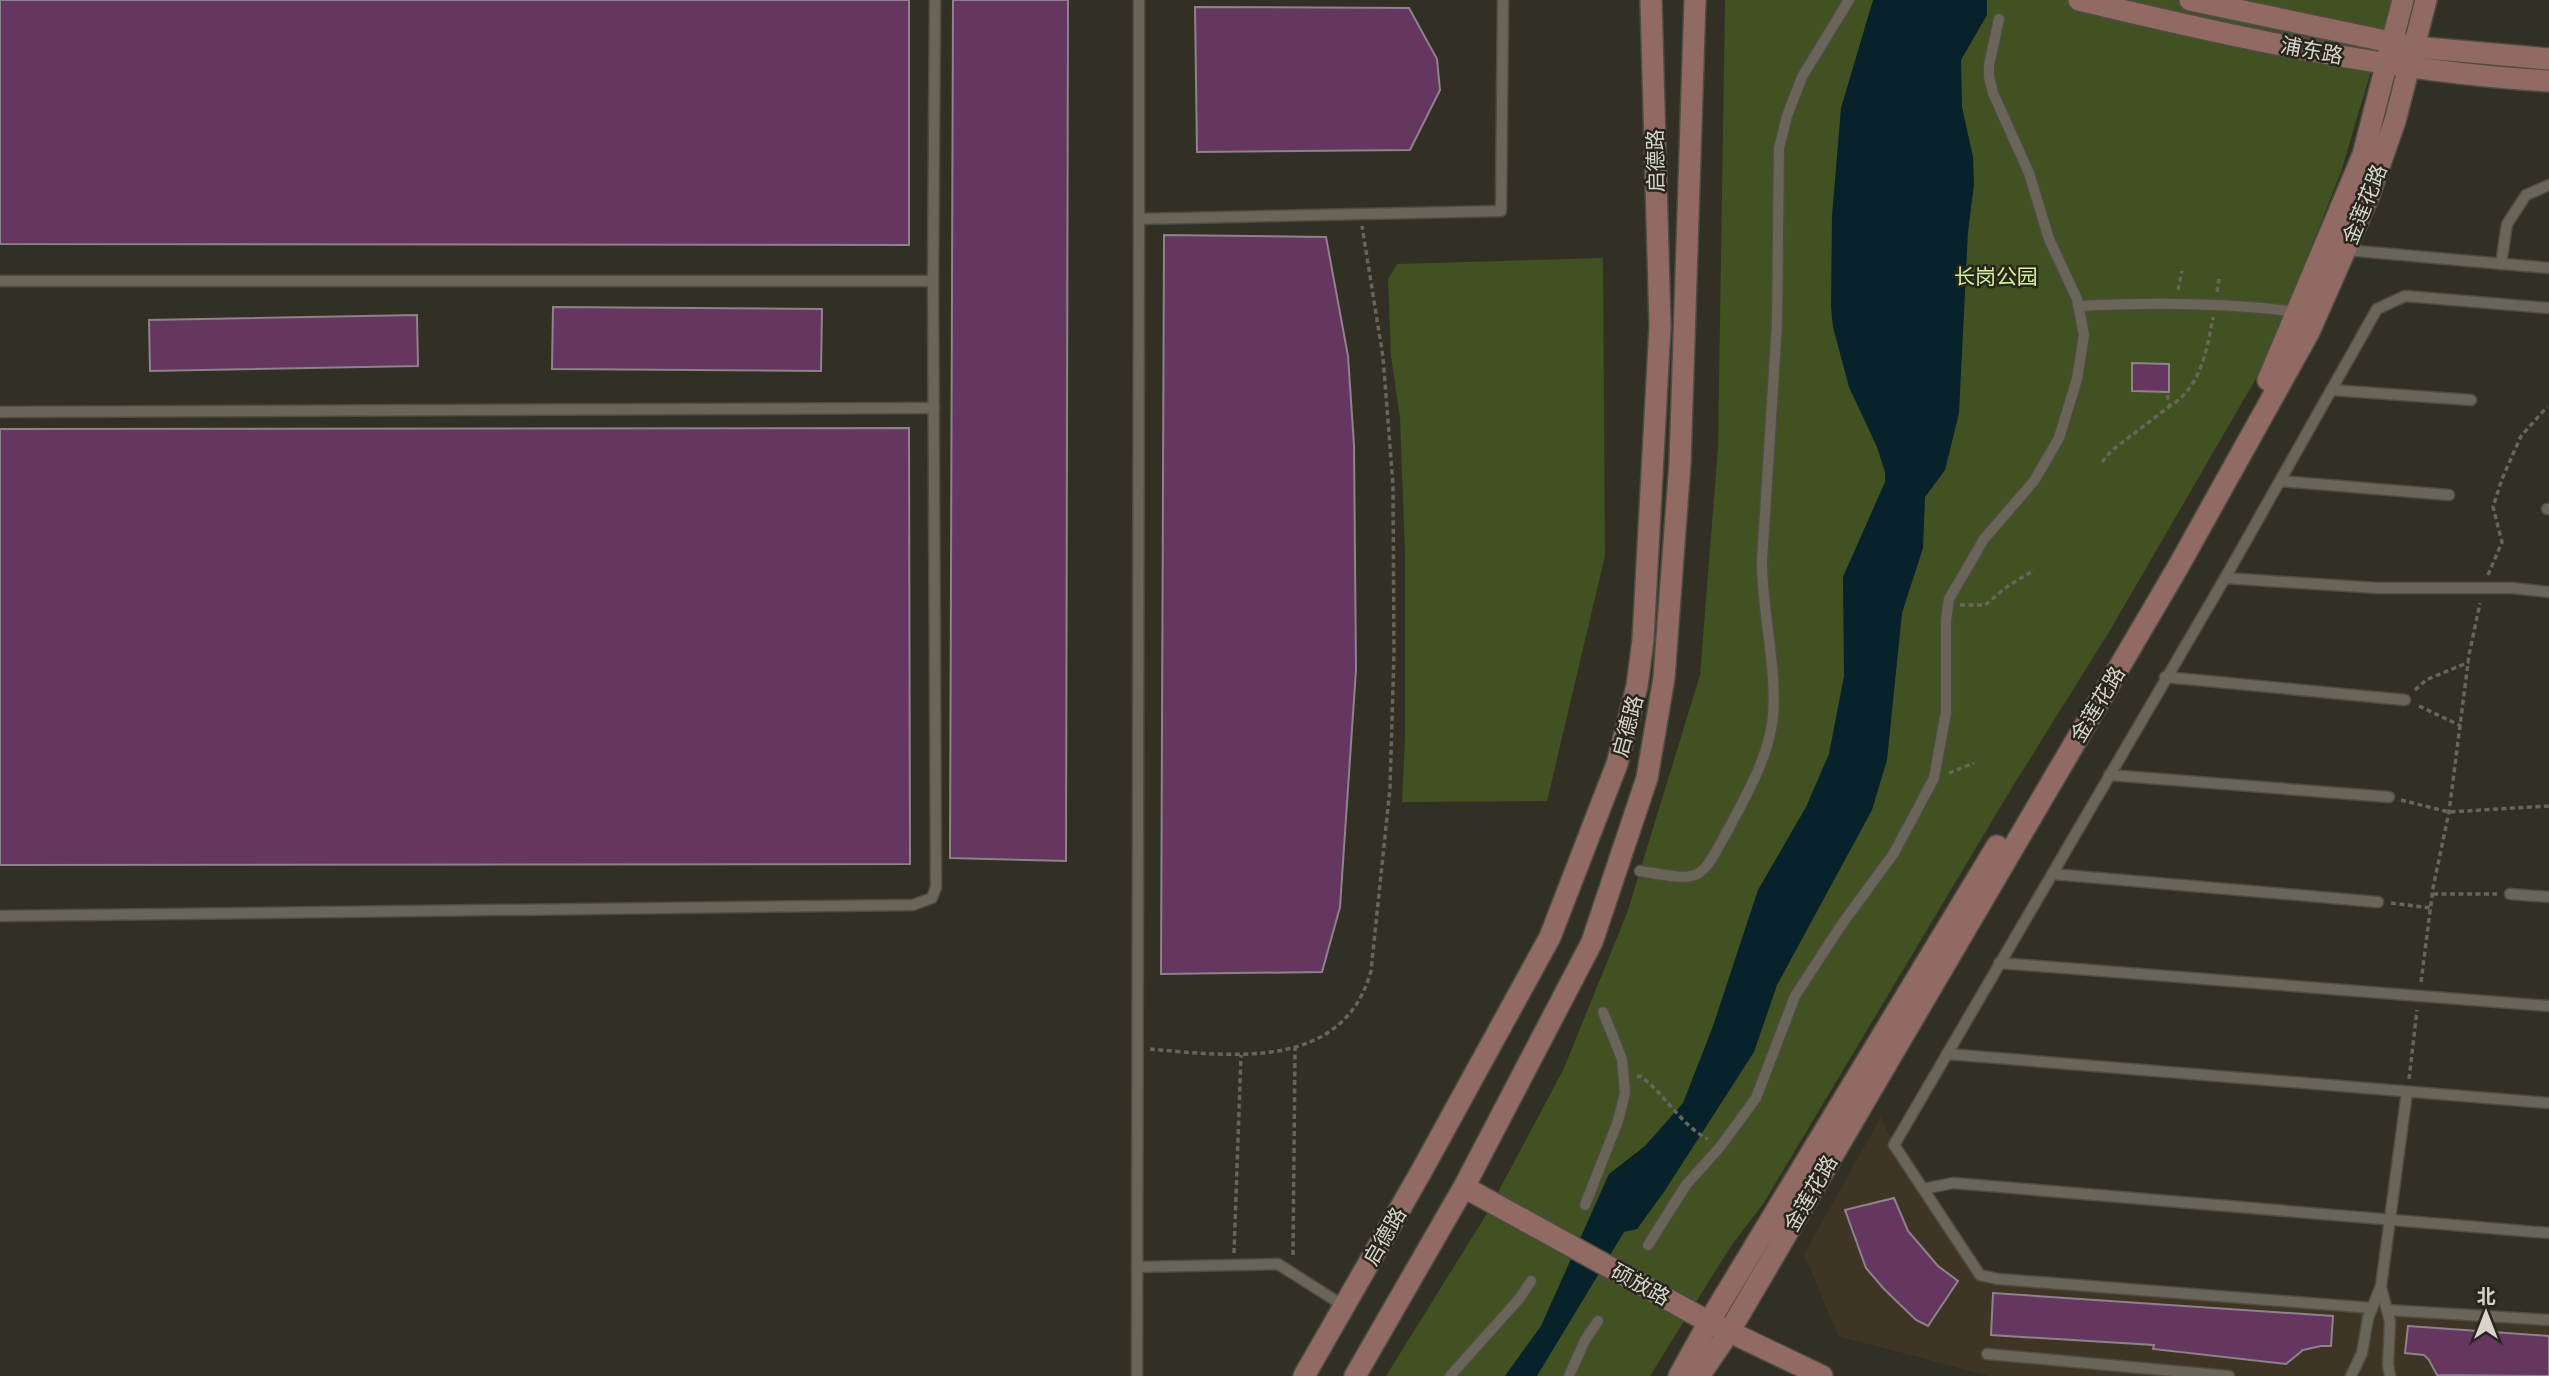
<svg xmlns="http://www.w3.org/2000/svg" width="2549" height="1376" font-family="Quicksand,'Noto Sans SC',sans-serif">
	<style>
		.commercial { fill: #3f3525 }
		.green { fill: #415121 }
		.water { fill: #07222a }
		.building { fill: #65365f; stroke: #8e828c; stroke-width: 2 }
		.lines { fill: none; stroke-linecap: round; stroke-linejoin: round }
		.lane-casing { stroke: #4f4c42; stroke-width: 13 }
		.secondary-casing { stroke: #4f4c42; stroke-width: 24 }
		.path { stroke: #68655b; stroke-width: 3.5; stroke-dasharray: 5 3.5; stroke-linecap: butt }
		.lane { stroke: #696558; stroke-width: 10 }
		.secondary { stroke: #916a64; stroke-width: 21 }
		.labels { text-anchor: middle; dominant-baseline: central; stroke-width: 5; stroke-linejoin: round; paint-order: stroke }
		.street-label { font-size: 21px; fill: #d6d4cc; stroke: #28251a }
		.park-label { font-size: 21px; fill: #d1f198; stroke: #28251a }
	</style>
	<rect width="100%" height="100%" fill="#322f24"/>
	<polygon class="commercial" points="1881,1117 1894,1145 1980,1275 1998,1279 2387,1310 2549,1320 2549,1376 1989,1376 1838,1336 1804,1254"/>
	<g class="green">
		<polygon points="1725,0 2392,0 2341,172 2265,363 2109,632 2013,786 1763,1204 1731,1246 1650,1376 1386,1376 1486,1215 1564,1068 1627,913 1700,675 1718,448"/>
		<polygon points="1603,258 1605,556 1547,801 1402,802 1405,736 1405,553 1400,418 1391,356 1388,279 1397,264"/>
	</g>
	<polygon class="water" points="1873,0 1987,0 1987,15 1961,60 1962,107 1973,157 1974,184 1968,232 1959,413 1945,470 1925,497 1923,548 1902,613 1887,760 1872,810 1777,985 1754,1052 1664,1192 1637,1229 1624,1232 1537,1376 1505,1376 1541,1326 1609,1174 1645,1146 1683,1103 1713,1026 1758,890 1806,807 1829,754 1844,676 1843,577 1885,482 1885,472 1877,447 1849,387 1833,327 1831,307 1832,216 1841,108"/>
	<g class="building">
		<polygon points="0,0 909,0 909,245 0,244"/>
		<polygon points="953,0 1068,0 1066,861 950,858"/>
		<polygon points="1195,7 1409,8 1437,59 1440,90 1410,150 1197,152"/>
		<polygon points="1164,235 1326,237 1348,356 1354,445 1356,670 1340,907 1322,972 1161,974"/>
		<polygon points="553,307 822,309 821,371 552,369"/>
		<polygon points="417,315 418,366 150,371 149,320"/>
		<polygon points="2132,363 2169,364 2169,392 2132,391"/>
		<polygon points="909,428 910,864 0,865 0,429"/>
		<polygon points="1894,1198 1908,1231 1938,1266 1958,1281 1928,1326 1916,1320 1884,1289 1866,1268 1845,1210"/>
		<polygon points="1993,1293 2333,1316 2331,1346 2321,1346 2303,1350 2286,1364 2153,1349 2154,1345 1991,1335"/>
		<polygon points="2408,1326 2549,1336 2549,1376 2437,1375 2429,1360 2424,1355 2405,1353"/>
	</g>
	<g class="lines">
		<g class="lane-casing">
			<g id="lane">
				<polyline points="1139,0 1139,219 1501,211 1503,0"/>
				<polyline points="2346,250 2549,268"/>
				<polyline points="2501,264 2507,224 2526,195 2549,185"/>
				<polyline points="0,281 933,281"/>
				<path d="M2078,306C2152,302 2224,302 2298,312"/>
				<polyline points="2331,390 2471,400"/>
				<polyline points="0,412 934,408"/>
				<polyline points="2280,481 2449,495"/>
				<polyline points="2547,509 2549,509"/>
				<polyline points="2225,578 2377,588 2512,588 2549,592"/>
				<polyline points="2165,677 2405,700"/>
				<polyline points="2109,775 2389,797"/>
				<path d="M1640,871C1705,882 1699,882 1730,826C1748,792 1769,756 1773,716C1777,667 1762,612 1762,561L1777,323L1779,148L1787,116L1802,77L1849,0"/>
				<polyline points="2052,874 2378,902"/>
				<polyline points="2510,894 2549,897"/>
				<polyline points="0,916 913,905 932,898 936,887 933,281 935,0"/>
				<polyline points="1999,963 2549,1006"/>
				<polyline points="1947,1054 2549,1103"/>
				<polyline points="1923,1189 1953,1183 2549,1233"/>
				<polyline points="1585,1205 1618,1121 1625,1093 1622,1059 1603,1012"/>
				<polyline points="1648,1245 1686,1185 1720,1147 1756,1098 1795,996 1842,924 1894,853 1934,778 1946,712 1946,620 1949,599 1984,539 2034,481 2059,438 2077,379 2084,335 2077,299 2049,239 2029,173 1993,93 1989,77 1989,65 1999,19"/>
				<polyline points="1137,1267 1278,1264 1344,1306"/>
				<polyline points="2381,1287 2390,1322 2388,1365 2390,1376"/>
				<polyline points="2372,1308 1998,1279 1980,1275 1894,1145 2225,578 2377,309 2405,296 2549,308"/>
				<polyline points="2387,1310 2549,1320"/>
				<polyline points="1987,1354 2229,1376"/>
				<polyline points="1137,1376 1139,219"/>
				<polyline points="1450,1376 1519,1299 1531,1281"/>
				<polyline points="1569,1376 1585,1340 1598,1321"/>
				<polyline points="2351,1376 2362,1353 2368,1318 2381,1286 2407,1092"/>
			</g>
		</g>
		<g class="secondary-casing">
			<g id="secondary">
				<path d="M2079,0C2233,37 2391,72 2549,81"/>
				<polyline points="2190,0 2414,47 2549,59"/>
				<polyline points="2268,380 2363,155 2403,0"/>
				<polyline points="1464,1187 1709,1322 1822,1376"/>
				<polyline points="1304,1376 1421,1172 1550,937 1617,764 1637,686 1643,640 1660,326 1651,0"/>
				<polyline points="1355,1376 1464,1187 1592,942 1647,778 1664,678 1680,463 1695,0"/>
				<polyline points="1679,1376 1709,1322 1997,846"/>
				<polyline points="1699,1376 1729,1332 2178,567 2309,332 2368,198 2395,121 2426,0"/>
			</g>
		</g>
		<g class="path">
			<polyline points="2178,290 2182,271"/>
			<polyline points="2217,292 2219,279"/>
			<path d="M2167,395L2170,406C2201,387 2207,350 2213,317"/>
			<polyline points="2102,462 2111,451 2170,406"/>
			<polyline points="2488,575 2502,542 2493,507 2502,479 2521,436 2547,407"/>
			<polyline points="1960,605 1985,605 2008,586 2034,570"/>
			<polyline points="2415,690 2426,680 2469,662"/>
			<polyline points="2419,706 2461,726"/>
			<polyline points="1949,773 1974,763"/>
			<polyline points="2401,800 2449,812 2549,806"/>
			<polyline points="2433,894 2497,894"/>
			<polyline points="2391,903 2431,908"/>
			<polyline points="2421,982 2433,888 2449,812 2469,655 2480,603"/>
			<path d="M1150,1049C1231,1056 1343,1072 1371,971L1390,788L1394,653L1393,485L1383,357L1362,226"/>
			<path d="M1637,1077L1640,1076C1665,1093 1680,1125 1708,1139"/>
			<polyline points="2409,1079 2417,1010"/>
			<polyline points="1234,1253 1241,1055"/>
			<polyline points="1293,1255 1295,1048"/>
		</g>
		<use href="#lane" class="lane"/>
		<use href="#secondary" class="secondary"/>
	</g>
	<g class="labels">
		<g class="street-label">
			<text transform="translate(2312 50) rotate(11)">浦东路</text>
			<text transform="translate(1655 161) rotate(-91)">启德路</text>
			<text transform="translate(2364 204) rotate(-68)">金莲花路</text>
			<text transform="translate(2097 704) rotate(-59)">金莲花路</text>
			<text transform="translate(1627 726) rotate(-75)">启德路</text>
			<text transform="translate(1810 1193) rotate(-60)">金莲花路</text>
			<text transform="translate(1384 1236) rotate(-60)">启德路</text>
			<text transform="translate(1641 1284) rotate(29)">硕放路</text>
		</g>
		<g class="park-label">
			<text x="1996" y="276">长岗公园</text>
		</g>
	</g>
	<g transform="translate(2486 1313)" stroke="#28251a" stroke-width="5" paint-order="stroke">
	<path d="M0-5L12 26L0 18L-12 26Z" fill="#d6d4cc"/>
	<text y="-10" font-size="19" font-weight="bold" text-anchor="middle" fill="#d6d4cc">北</text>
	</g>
</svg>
